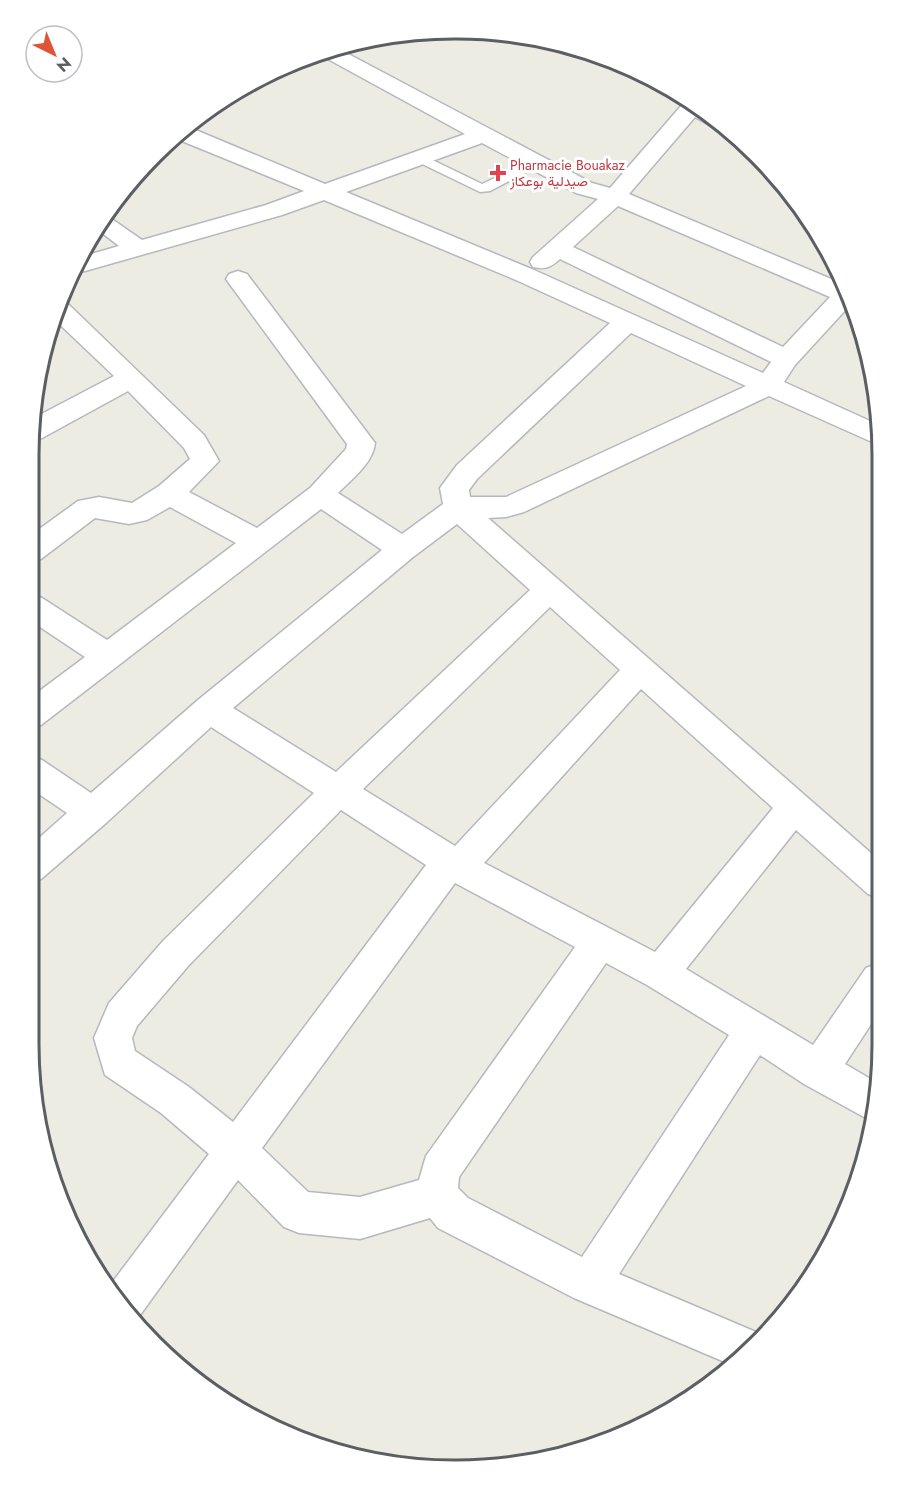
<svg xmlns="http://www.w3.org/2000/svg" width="911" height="1499" font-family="Jost,Vazirmatn,sans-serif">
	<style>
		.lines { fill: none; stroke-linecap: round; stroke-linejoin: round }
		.lane-casing { stroke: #b5b8bc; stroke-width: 3 }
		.street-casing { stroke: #b5b8bc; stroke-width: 3 }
		.lane { fill: #fff; fill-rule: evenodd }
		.street { fill: #fff; fill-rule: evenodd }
		.health-dot { fill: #e0444e; stroke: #fff; stroke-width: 2 }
		.labels { text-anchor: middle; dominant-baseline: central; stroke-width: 6; stroke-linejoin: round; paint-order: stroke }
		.far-health-label { font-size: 14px; fill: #be3a42; stroke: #fff; text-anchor: start }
		.rim { fill: none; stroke: #5b5e63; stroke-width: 3 }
	</style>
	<rect width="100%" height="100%" fill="#edece3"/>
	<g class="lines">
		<g class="lane-casing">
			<polygon id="lane" points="420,154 482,184 532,161 536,160 542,164 490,191 480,192 416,161 414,158 416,155"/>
		</g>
		<g class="street-casing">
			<path id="street" d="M335,47L592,183L610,188L687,99L715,117L727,127H713L695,117L629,194L843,284L851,304L795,365L784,382L881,426V446L769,396L524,512L506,517L488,518L880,861V898L868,894L796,830L686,969L813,1045L866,968L879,963V1012L845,1064L879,1084V1099L873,1122L804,1084L760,1055L619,1274L763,1335L732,1365L574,1298L438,1228L430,1218L360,1239L299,1233L284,1227L238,1180L135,1322L117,1303L108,1288L209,1154L161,1113L105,1075L94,1038L109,1003L163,941L314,793L211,727L106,823L41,879L29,883L30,846L67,813L30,788V756L42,760L91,793L198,700L382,550L321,509L41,725L30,729V698L85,657L31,621V594L42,598L107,640L236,543L170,507L147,520L129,524L95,518L41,559L31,562V535L78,501L99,497L132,503L159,486L190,459L184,448L128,391L42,438L32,440V419L114,376L54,319L59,300L66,302L204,435L219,461L189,492L257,528L310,488L346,449L347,444L226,279L229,274L238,271L247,274L375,443C373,463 352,479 338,493L402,534L443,504L440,488L457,465L610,323L516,280L324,200L282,215L85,271L72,273L81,257L119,246L97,229L106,215L142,240L266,205L304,191L172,137L186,126L325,184L465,134L315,52ZM482,143L576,193L598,199L533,257L530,262L533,267C546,270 551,267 560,259L771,362L763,373L534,270L346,192ZM618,206L830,297L783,347L573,247ZM631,333L746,386L506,497H470L469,490L477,479ZM457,524L530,590L336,772L233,708L413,557ZM550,607L620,670L455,846L363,789ZM641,689L773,808L655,952L484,863ZM341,810L426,865L233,1122L189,1087L135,1051L132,1038L137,1026L189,965ZM455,883L575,947L426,1156L419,1180L360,1197L308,1192L262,1148ZM606,963L647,985L729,1035L582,1257L468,1198L458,1188L459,1177Z"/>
		</g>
		<use href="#lane" class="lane"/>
		<use href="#street" class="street"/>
	</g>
	<path class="health-dot" d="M495 164h6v6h6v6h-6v6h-6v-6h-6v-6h6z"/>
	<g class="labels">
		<g class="far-health-label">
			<text x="510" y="165">Pharmacie Bouakaz<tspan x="510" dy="16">صيدلية بوعكاز</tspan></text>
		</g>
	</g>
	<path d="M0 0H911V1499H0ZM455 39H456A416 416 0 0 1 872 455V1044A416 416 0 0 1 456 1460H455A416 416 0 0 1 39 1044V455A416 416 0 0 1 455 39Z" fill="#fff" fill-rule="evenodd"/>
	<path class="rim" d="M455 39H456A416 416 0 0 1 872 455V1044A416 416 0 0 1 456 1460H455A416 416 0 0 1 39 1044V455A416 416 0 0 1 455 39Z"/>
	<g transform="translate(54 54) rotate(137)"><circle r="28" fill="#ffffff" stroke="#bdbfc1" stroke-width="1.5"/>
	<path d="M0-4.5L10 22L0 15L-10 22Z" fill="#df5436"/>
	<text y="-9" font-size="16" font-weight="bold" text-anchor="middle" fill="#5b5e63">N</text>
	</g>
</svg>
